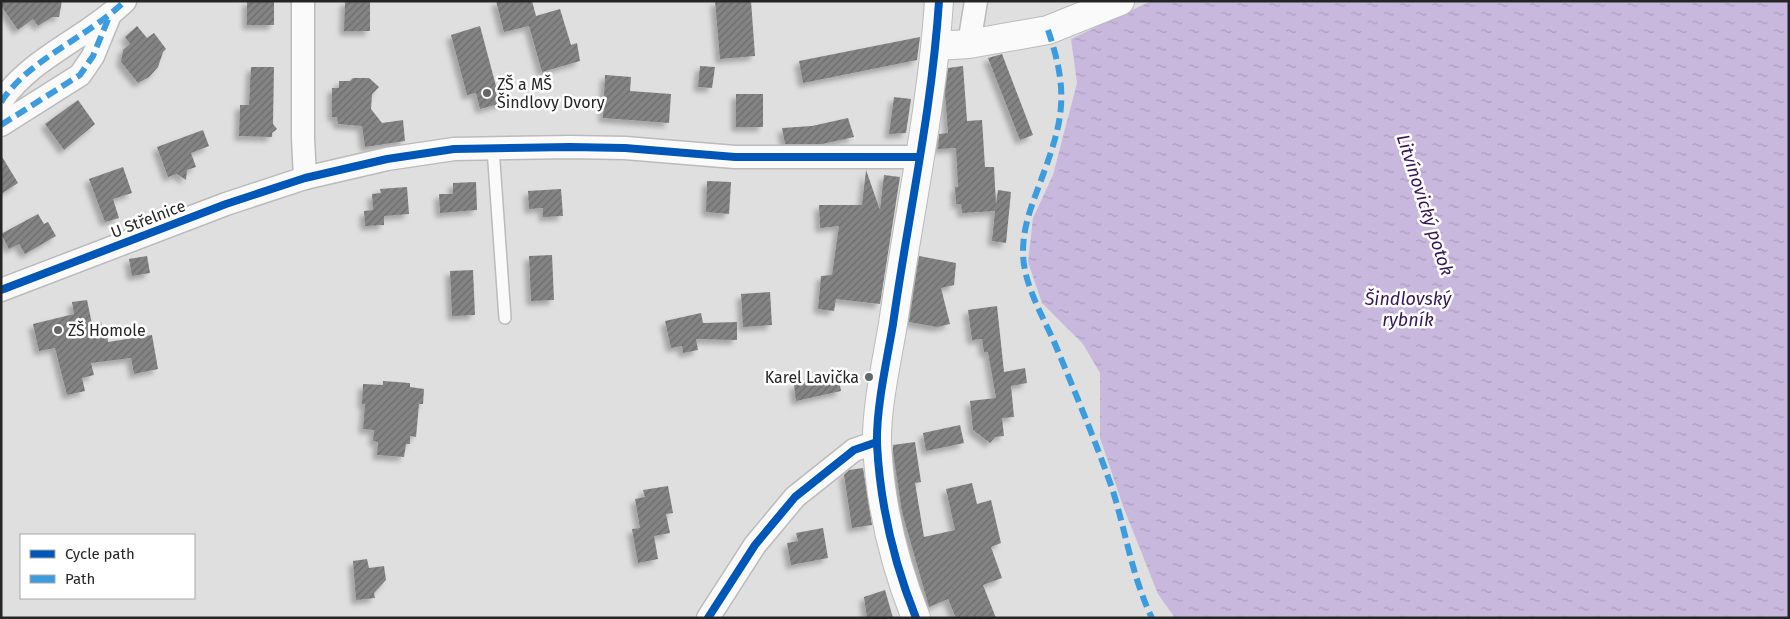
<svg xmlns="http://www.w3.org/2000/svg" width="1790" height="619" font-family="'Fira Sans',sans-serif">
	<style>
		.water { fill: url(#water-ripples) }
		.building { fill: url(#building-hatch); filter: url(#shadow) }
		.lines { fill: none; stroke-linecap: round; stroke-linejoin: round }
		.service-casing { stroke: #babbba; stroke-width: 14 }
		.minor-casing { stroke: #babbba; stroke-width: 25 }
		.tertiary-casing { stroke: #babbba; stroke-width: 30 }
		.service { stroke: #fafafa; stroke-width: 11 }
		.minor { stroke: #fafafa; stroke-width: 22 }
		.tertiary { stroke: #fafafa; stroke-width: 28 }
		.quiet { stroke: #3c9ce0; stroke-width: 6; stroke-dasharray: 12 6; stroke-linecap: butt }
		.cycleway-casing { stroke: #fff; stroke-width: 11 }
		.cycleway { stroke: #0057b8; stroke-width: 8 }
		.poi-dot { fill: #656766; stroke: #fff; stroke-width: 2 }
		.labels { text-anchor: middle; dominant-baseline: central; stroke-width: 5; stroke-linejoin: round; paint-order: stroke }
		.poi-label { font-size: 16px; fill: #242625; stroke: #fff; text-anchor: start }
		.street-label { font-size: 16px; fill: #242625; stroke: #fff }
		.water-label { font-size: 18px; font-style: italic; fill: #361656; stroke: #fff }
	</style>
	<defs>
		<pattern id="water-ripples" width="26" height="14" patternUnits="userSpaceOnUse" patternTransform="scale(1.25)"><rect width="26" height="14" fill="#c8b8de"/><path d="M2 4q2-2 4 0t4 0M15 11q2-2 4 0t4 0" fill="none" stroke="#ac9ebe"/></pattern>
		<pattern id="building-hatch" width="6" height="6" patternUnits="userSpaceOnUse" patternTransform="scale(1.25)"><rect width="6" height="6" fill="#838483"/><path d="M-1 1l2-2M0 6l6-6M5 7l2-2" fill="none" stroke="#6b6c6b"/></pattern>
		<filter id="shadow"><feDropShadow dx="-4.5" dy="4.5" stdDeviation="2.5" flood-color="#0004"/></filter>
	</defs>
	<rect width="100%" height="100%" fill="#dedfde"/>
	<polygon class="water" points="1151,1 1789,1 1789,618 1175,618 1158,594 1123,506 1100,438 1100,373 1083,344 1042,303 1028,262 1033,218 1053,175 1077,83 1071,39"/>
	<g class="building">
		<polygon points="1,1 62,1 59,17 52,17 38,26 33,19 18,30 1,6"/>
		<rect x="247" y="1" width="27" height="24"/>
		<polygon points="345,1 370,1 370,31 344,31"/>
		<polygon points="496,1 532,1 536,16 560,9 571,45 577,43 580,61 542,72 529,26 504,32"/>
		<polygon points="715,1 751,1 755,56 720,59"/>
		<polygon points="137,26 147,38 154,33 166,49 163,52 158,67 149,77 138,83 121,62 123,50 130,44 125,37"/>
		<polygon points="480,26 496,86 505,83 510,101 480,109 476,93 467,95 451,35"/>
		<polygon points="920,37 917,60 803,83 799,61"/>
		<polygon points="1002,54 1033,135 1020,140 988,58"/>
		<polygon points="700,66 715,67 712,88 698,87"/>
		<polygon points="963,66 967,121 982,120 985,167 994,167 996,205 998,190 1011,192 1006,243 992,241 995,211 962,213 961,204 956,204 955,187 958,187 956,148 938,149 939,134 948,133 945,93 948,68"/>
		<polygon points="251,67 274,67 273,124 277,129 272,133 272,137 239,136 240,105 249,105"/>
		<polygon points="605,75 631,77 630,91 671,94 669,123 603,118"/>
		<polygon points="353,78 369,78 379,87 372,94 371,109 382,123 403,120 405,141 365,147 362,126 338,124 337,117 332,117 332,88 339,88 339,81 350,81"/>
		<rect x="736" y="94" width="27" height="33"/>
		<polygon points="894,97 911,99 906,133 889,134"/>
		<polygon points="78,100 95,124 64,150 45,124"/>
		<polygon points="848,118 854,137 822,144 785,144 782,128 812,126"/>
		<polygon points="203,130 209,146 191,153 196,167 187,170 186,180 177,174 168,177 157,147"/>
		<polygon points="1,155 18,183 1,194"/>
		<polygon points="123,167 132,193 113,199 119,218 105,222 89,179"/>
		<polygon points="866,170 880,210 884,175 900,177 880,304 836,299 834,311 818,309 821,276 832,275 839,226 820,228 819,205 862,205"/>
		<polygon points="707,181 731,182 729,214 706,212"/>
		<polygon points="476,182 477,210 440,213 439,194 453,194 453,183"/>
		<polygon points="407,187 409,214 384,216 384,225 365,226 364,211 373,210 372,194 381,193 380,189"/>
		<polygon points="561,189 563,216 543,217 543,208 529,209 528,191"/>
		<polygon points="38,214 44,224 48,222 56,236 25,254 19,244 9,249 1,234"/>
		<polygon points="552,255 554,300 531,301 529,256"/>
		<polygon points="147,256 150,273 132,276 129,259"/>
		<polygon points="919,256 956,263 954,285 941,288 950,324 937,327 909,322"/>
		<polygon points="473,270 475,315 452,316 450,271"/>
		<polygon points="770,292 772,325 743,327 741,294"/>
		<polygon points="87,300 92,324 101,322 102,329 106,328 108,342 152,335 158,369 134,374 131,358 91,363 94,375 82,378 85,391 67,395 55,348 39,351 33,324 74,314 72,302"/>
		<polygon points="997,306 1004,372 1025,368 1027,383 1011,386 1014,417 1002,418 1004,436 995,437 990,443 973,430 970,401 996,398 988,352 984,352 982,339 972,340 968,310"/>
		<polygon points="701,313 703,323 737,322 737,340 696,339 698,350 683,353 682,346 671,348 665,321"/>
		<polygon points="838,376 841,391 796,401 794,385"/>
		<polygon points="383,381 410,383 410,387 424,389 423,404 419,404 416,437 410,436 410,444 406,444 404,457 377,455 378,442 373,441 374,430 363,429 365,404 362,404 363,384 383,385"/>
		<polygon points="960,425 964,443 926,451 923,433"/>
		<polygon points="915,442 921,482 915,483 924,537 955,530 946,489 972,483 977,504 991,500 1001,543 991,547 1002,578 983,585 996,618 956,618 948,599 929,607 902,512 893,452 893,445"/>
		<polygon points="863,468 872,525 852,528 844,475 849,470"/>
		<polygon points="668,486 673,513 666,514 670,533 654,536 658,559 638,563 632,529 640,528 635,499 645,497 643,490"/>
		<polygon points="823,528 828,558 791,565 787,543 798,541 796,533"/>
		<polygon points="367,559 369,568 384,566 386,580 374,593 375,598 356,600 353,561"/>
		<polygon points="885,590 893,618 867,618 864,597"/>
	</g>
	<g class="lines">
		<g class="service-casing">
			<polyline id="service" points="493,148 505,318"/>
		</g>
		<g class="minor-casing">
			<g id="minor">
				<polyline points="303,1 303,138 305,178"/>
				<polyline points="969,44 976,1"/>
				<path d="M1,102C30,58 87,38 125,1"/>
				<polyline points="1,125 80,75 93,56 109,17"/>
				<polyline points="1,290 226,204 305,178 387,159 454,149 570,147 625,148 735,157 919,157"/>
				<polyline points="708,618 755,545 795,497 854,450 877,442"/>
			</g>
		</g>
		<g class="tertiary-casing">
			<g id="tertiary">
				<polyline points="936,46 969,44 1048,30 1120,1"/>
				<path d="M916,618C894,563 880,503 877,444C876,408 887,360 893,324C908,217 932,110 939,1"/>
			</g>
		</g>
		<use href="#service" class="service"/>
		<use href="#minor" class="minor"/>
		<use href="#tertiary" class="tertiary"/>
		<g class="quiet">
			<path d="M1048,30C1070,95 1063,121 1040,183C1031,207 1023,227 1023,252C1023,284 1043,316 1055,344C1075,392 1095,440 1112,488C1126,532 1132,577 1152,618"/>
			<path d="M1,102C30,58 87,38 125,1"/>
			<polyline points="1,125 80,75 93,56 109,17"/>
		</g>
		<g class="cycleway-casing">
			<g id="cycleway">
				<polyline points="1,290 226,204 305,178 387,159 454,149 570,147 625,148 735,157 919,157"/>
				<polyline points="708,618 755,545 795,497 854,450 877,442"/>
				<path d="M916,618C894,563 880,503 877,444C876,408 887,360 893,324C908,217 932,110 939,1"/>
			</g>
		</g>
		<use href="#cycleway" class="cycleway"/>
	</g>
	<g class="poi-dot">
		<circle cx="487" cy="93" r="5"/>
		<circle cx="58" cy="330" r="5"/>
		<circle cx="869" cy="377" r="5"/>
	</g>
	<g class="labels">
		<g class="poi-label">
			<text x="497" y="84">ZŠ a MŠ<tspan x="497" dy="18">Šindlovy Dvory</tspan></text>
			<text x="68" y="330">ZŠ Homole</text>
			<text x="859" y="377" text-anchor="end">Karel Lavička</text>
		</g>
		<g class="street-label">
			<text transform="translate(148 219) rotate(-21)">U Střelnice</text>
		</g>
		<g class="water-label">
			<text transform="translate(1425 205) rotate(72)">Litvínovický potok</text>
			<text x="1408" y="299">Šindlovský<tspan x="1408" dy="21">rybník</tspan></text>
		</g>
	</g>
	<rect width="1790" height="619" fill="none" stroke="#242625" stroke-width="5"/>
	<rect x="20" y="534" width="175" height="65" fill="#ffffff" stroke="#a7a8a8"/>
	<rect x="30" y="550" width="25" height="8" fill="#0057b8" stroke="#a7a8a8"/>
	<text x="65" y="559" font-size="15" fill="#242625">Cycle path</text>
	<rect x="30" y="575" width="25" height="8" fill="#3c9ce0" stroke="#a7a8a8"/>
	<text x="65" y="584" font-size="15" fill="#242625">Path</text>
</svg>
